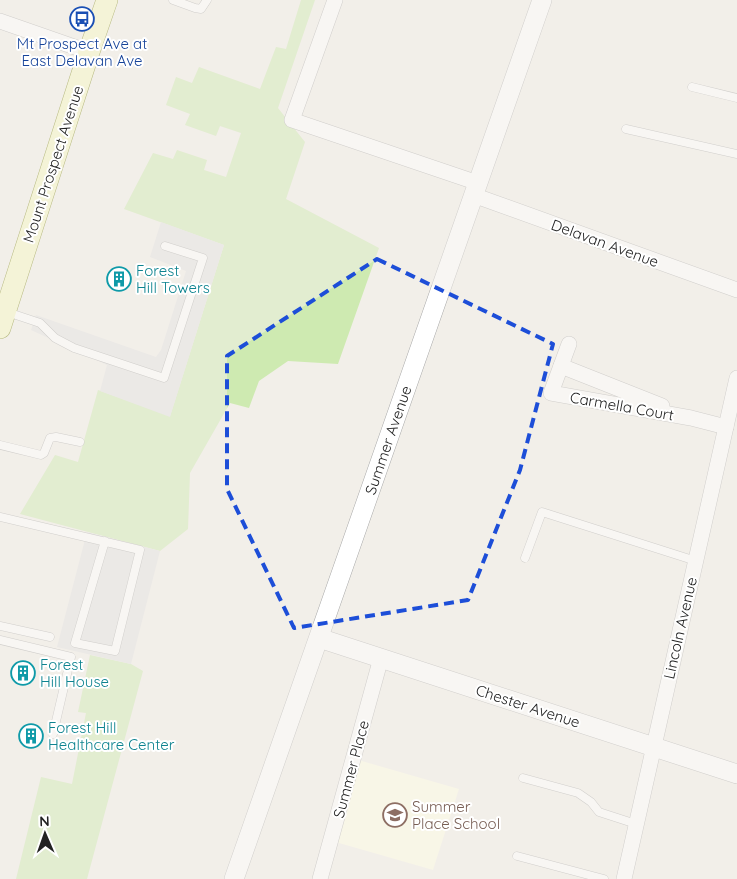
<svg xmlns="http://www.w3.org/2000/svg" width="737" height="879" font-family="Quicksand,sans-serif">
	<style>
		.education { fill: #fffee5 }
		.grass { fill: #ceeab1 }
		.parking { fill: #e2e2e2 }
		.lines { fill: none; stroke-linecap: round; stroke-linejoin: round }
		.service-casing { stroke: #a9a9a9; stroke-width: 9 }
		.minor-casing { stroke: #a9a9a9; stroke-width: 16 }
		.tertiary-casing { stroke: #a9a9a9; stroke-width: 20 }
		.secondary-casing { stroke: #707b07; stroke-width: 22 }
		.service { stroke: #fff; stroke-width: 8 }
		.minor { stroke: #fff; stroke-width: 15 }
		.tertiary { stroke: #fff; stroke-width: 19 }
		.secondary { stroke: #f7f9c0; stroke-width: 21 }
		.marked { fill: none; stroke: #1d4ed8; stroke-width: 4; stroke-dasharray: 10 6; stroke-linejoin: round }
		.labels { text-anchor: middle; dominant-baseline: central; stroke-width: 4; stroke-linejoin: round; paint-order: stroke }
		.transit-label { font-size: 15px; fill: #164399; stroke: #fff }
		.street-label { font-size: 15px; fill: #222; stroke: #fff }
		.culture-label { font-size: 15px; fill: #0d838f; stroke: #fff; text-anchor: start }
		.education-label { font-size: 15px; fill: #785e54; stroke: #fff; text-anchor: start }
	</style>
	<rect width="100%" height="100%" fill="#f2efe9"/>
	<polygon class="education" points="355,759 459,789 433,870 332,841"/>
	<g class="grass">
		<polygon points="301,0 315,0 278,108 305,142 286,199 379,248 338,364 288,361 259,381 249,408 230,403 190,473 188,529 160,551 20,514 55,455 78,462 98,390 170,416 224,245 124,209 153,153 173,159 177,150 207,160 204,170 226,177 241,133 220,126 216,136 185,125 190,114 166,105 176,77 192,83 199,67 260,89 276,47 286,49"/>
		<polygon points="90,655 131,664 143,671 87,879 16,879 41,777 72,784 86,713 78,712"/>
	</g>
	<g class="parking">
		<polygon points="161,222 224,245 170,417 100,391 107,365 31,330 36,315 156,357 161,350 186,271 150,257"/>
		<polygon points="87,532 160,551 131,664 57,647"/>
	</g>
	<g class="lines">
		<g class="service-casing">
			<g id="service">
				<polyline points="173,0 195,8 201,9 207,0"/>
				<polyline points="692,87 737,98"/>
				<polyline points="626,129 737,154"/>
				<polyline points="7,312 40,323 55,338 74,348 164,378 203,258 165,246"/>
				<polyline points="0,445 41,455 44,453 50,438 56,437 80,442"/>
				<polyline points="0,517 140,550 115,651 75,643 105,541"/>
				<polyline points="525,558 542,512 696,561"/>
				<polyline points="0,626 50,637"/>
				<polyline points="0,640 71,657 53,734"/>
				<polyline points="523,778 578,793 591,802 599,812 636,824"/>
				<polyline points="517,856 604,879"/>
			</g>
		</g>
		<g class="minor-casing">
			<g id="minor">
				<polyline points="335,0 292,120 478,183"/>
				<polyline points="0,21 89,52"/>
				<polyline points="473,195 737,290"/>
				<polyline points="569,344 551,393 691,418 726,427"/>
				<polyline points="561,366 662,406"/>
				<polyline points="320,879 381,658"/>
				<polyline points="624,879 737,378"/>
			</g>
		</g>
		<g class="tertiary-casing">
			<g id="tertiary">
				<polyline points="319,638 737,774"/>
				<polyline points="234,879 542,0"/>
			</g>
		</g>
		<g class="secondary-casing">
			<polyline id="secondary" points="0,328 89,52 107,0"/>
		</g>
		<use href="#service" class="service"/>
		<use href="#minor" class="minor"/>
		<use href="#tertiary" class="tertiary"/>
		<use href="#secondary" class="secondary"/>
	</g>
	<path d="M0 0H737V879H0ZM377,259L553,344L520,470L468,600L294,628L227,489V356Z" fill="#f2efe9" fill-opacity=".55" fill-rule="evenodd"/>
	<path class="marked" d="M377,259L553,344L520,470L468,600L294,628L227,489V356Z"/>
	<defs>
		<g id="bus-ring" transform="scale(1.25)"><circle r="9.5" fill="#fff" stroke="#1a4fb4" stroke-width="1.5"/><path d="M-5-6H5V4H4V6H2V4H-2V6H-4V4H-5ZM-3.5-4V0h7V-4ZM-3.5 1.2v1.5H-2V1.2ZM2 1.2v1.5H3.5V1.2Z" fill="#1a4fb4"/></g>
		<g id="building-ring" transform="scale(1.25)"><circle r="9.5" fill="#fff" stroke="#0f9aa8" stroke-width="1.5"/><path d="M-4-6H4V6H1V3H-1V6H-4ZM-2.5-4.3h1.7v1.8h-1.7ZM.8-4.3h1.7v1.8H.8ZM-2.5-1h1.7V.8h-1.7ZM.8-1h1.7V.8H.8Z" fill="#0f9aa8"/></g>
		<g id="school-ring" transform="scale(1.25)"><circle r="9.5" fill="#fff" stroke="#8d6e63" stroke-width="1.5"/><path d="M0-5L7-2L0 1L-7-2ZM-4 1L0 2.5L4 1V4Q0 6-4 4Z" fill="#8d6e63"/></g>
	</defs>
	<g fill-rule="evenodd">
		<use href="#bus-ring" x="82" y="19"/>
		<use href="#building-ring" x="119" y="279"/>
		<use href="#building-ring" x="23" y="673"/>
		<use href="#building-ring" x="31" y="736"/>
		<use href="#school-ring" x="395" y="815"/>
	</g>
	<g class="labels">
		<g class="transit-label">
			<text x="82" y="43">Mt Prospect Ave at<tspan x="82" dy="17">East Delavan Ave</tspan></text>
		</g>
		<g class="street-label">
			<text transform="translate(53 164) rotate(-72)">Mount Prospect Avenue</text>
			<text transform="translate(605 243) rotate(20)">Delavan Avenue</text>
			<text transform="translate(622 406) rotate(10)">Carmella Court</text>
			<text transform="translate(388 440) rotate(-71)">Summer Avenue</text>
			<text transform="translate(680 628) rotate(-77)">Lincoln Avenue</text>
			<text transform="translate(528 706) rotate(18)">Chester Avenue</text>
			<text transform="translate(351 769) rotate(-75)">Summer Place</text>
		</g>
		<g class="culture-label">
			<text x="136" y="270">Forest<tspan x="136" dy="17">Hill Towers</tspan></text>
			<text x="40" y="664">Forest<tspan x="40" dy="17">Hill House</tspan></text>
			<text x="48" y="727">Forest Hill<tspan x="48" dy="17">Healthcare Center</tspan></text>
		</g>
		<g class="education-label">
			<text x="412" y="806">Summer<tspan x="412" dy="17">Place School</tspan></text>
		</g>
	</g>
	<g transform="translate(45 834) rotate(358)" stroke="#ffffff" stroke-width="4" paint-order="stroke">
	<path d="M0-4L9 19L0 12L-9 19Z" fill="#222222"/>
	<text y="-8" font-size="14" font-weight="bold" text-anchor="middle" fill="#222222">N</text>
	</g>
</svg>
